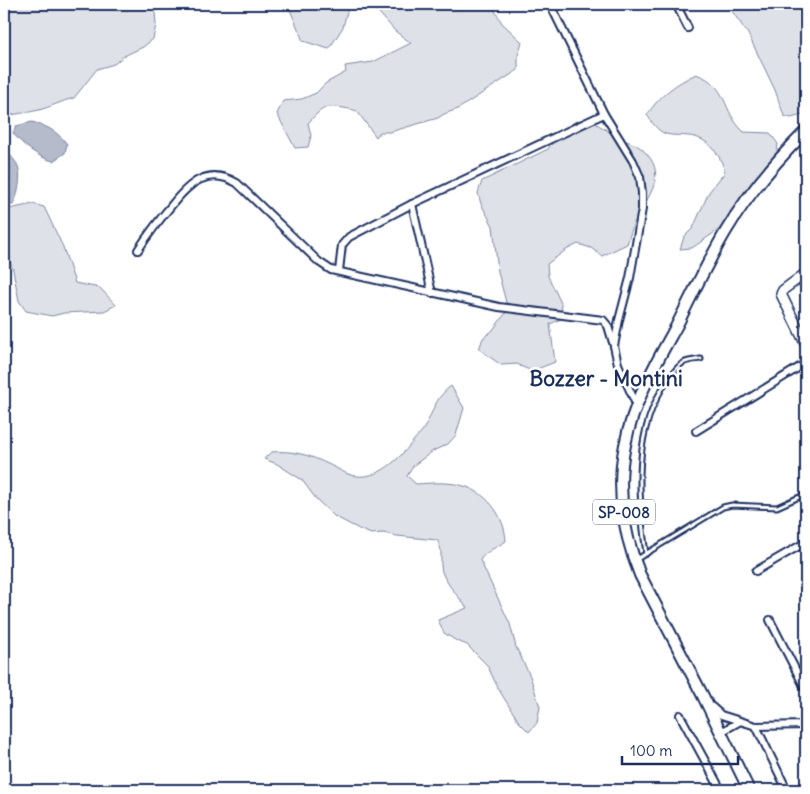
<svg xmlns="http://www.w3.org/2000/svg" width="810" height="794" font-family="Delius,sans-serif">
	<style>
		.green { fill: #dee1e7; stroke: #7c88a2 }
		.water { fill: #b5bbca; stroke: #77839f }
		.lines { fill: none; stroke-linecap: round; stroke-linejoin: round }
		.lane-casing { stroke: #1b2f5e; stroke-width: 7 }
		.street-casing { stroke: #1b2f5e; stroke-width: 10 }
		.secondary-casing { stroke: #1b2f5e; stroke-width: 12 }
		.primary-casing { stroke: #1b2f5e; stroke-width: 14 }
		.lane { stroke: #fff; stroke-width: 3 }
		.street { stroke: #fff; stroke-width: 6 }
		.secondary { stroke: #fff; stroke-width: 9 }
		.primary { stroke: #fff; stroke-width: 10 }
		.labels { text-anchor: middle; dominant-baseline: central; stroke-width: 5; stroke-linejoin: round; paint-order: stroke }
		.shield { fill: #fff; stroke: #5f6d8e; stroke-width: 1 }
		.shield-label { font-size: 15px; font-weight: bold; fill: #1b2f5e }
		.district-label { font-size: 21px; font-weight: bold; fill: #1b2f5e; stroke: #fff }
	</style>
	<rect width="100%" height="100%" fill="#fff"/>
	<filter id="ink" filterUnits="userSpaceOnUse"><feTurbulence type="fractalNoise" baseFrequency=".02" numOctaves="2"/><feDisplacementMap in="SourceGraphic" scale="10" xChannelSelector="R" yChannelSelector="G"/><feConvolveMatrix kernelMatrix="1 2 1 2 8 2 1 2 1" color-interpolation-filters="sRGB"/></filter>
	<g filter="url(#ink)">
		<g class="green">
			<path d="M4,4H157L155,11L156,25L153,39L143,47L124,56L114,64L97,69L74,98C61,101 51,107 39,110C28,113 16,113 4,117Z"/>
			<path d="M300,4H491L502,23L522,42L518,55V70L458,109L444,114L438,118L390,132H380L376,137L357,111C352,109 334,106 328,107C320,109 313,118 308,123L311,136L308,147L295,148L277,114L283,101L302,99L316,93L326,83L346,72L345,66L373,62L411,43L395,31L373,6L349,4L343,27L329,49L303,41L289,7Z"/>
			<polygon points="727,4 806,4 806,114 791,118 784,116 775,90 748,34"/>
			<path d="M696,74C729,85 721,111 744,132L770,133L778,144L776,158L727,224L692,248L680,249L684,237L693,228L709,192L725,172C720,154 709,138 689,136C682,135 673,136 666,134C657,131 652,122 647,115C659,96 675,84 696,74Z"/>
			<path d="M585,119C598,123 607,131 619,138C627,142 636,143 643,150C669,174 649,195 636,219C632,226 630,236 627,244L602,256L591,248L578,244L566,250L547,264L548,276L561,303L563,318L550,324L555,362L532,371L520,366L518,364L501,365L479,349L483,338L492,331L508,310L498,272L493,226L481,204L478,193L482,181L548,149L556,138L574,122Z"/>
			<polygon points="33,204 44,207 63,247 75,283 100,288 116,305 104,311 64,313 52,316 26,311 19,301 13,270 4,243 4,210"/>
			<path d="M451,386L464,408L456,435L448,444L433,451L414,465L407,476L416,484C433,483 450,481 467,487C489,495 505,518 506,541C497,547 486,551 480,560L510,624L516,647L530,676L540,707L537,723L529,732L519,722L499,690L487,665L467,645L455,640L444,633L438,620L467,608C459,597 447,585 442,572C439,561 444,550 437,540L397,536L383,533L371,534L359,529L334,516L316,499L302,480L277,464L264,459L271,452C293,450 310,455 330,465C337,468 344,473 351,475C378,482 400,458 414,440C418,435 422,432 424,428C434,411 434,399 451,386Z"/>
		</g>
		<g class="water">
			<path d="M32,122C47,126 57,131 67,144L65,153L53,161C39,158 21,144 13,133L16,126Z"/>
			<path d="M4,155L11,156C13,159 17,163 18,166C22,176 18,196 13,205L4,204Z"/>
		</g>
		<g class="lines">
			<g class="lane-casing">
				<g id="lane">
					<path d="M646,554C638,497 632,429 668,380C672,374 676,367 683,363C688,360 695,360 701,359"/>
					<polyline points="637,559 723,507 732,505 777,507 806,494"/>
				</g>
			</g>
			<g class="street-casing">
				<g id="street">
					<polyline points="550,4 604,114 633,161 640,177 642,193 642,209 630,278 619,320 614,346 618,364 636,404"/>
					<polyline points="676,4 688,28"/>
					<polyline points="412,204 432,293"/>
					<path d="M138,250C148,235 159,220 171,206C189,183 208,166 237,183L319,262L331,270L499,307L603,320L608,326L614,346"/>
					<polyline points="339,271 342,245 349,237 412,204 604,114"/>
					<polyline points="696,431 806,363"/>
					<polyline points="756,571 806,542"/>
					<polyline points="770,620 806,690"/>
					<polyline points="712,707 721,715 756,726 806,725"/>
					<polyline points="680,715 721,790"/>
					<polyline points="756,726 787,790"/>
					<polyline points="721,732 739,722"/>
					<polyline points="787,790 806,790"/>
				</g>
			</g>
			<g class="secondary-casing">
				<polyline id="secondary" points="806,273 783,290 781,294 806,345"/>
			</g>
			<g class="primary-casing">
				<path id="primary" d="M749,790L703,696L640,575C624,535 616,489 625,445C634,400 655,365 677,325C693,293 708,261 726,231C747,195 777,160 806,131"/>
			</g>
			<use href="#lane" class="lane"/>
			<use href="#street" class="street"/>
			<use href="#secondary" class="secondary"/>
			<use href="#primary" class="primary"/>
		</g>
	</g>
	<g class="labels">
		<rect class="shield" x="593" y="499.5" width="62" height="25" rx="4"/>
		<g class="shield-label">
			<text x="624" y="512">SP-008</text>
		</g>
		<g class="district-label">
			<text x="606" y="378">Bozzer - Montini</text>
		</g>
	</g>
	<rect width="810" height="794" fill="none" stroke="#fff" stroke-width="20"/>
	<rect x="10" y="10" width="790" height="774" fill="none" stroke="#1b2f5e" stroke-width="2" filter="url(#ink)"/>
	<path d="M622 756v8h116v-8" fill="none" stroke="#1b2f5e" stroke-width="2.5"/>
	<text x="630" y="756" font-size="15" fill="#1b2f5e" stroke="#ffffff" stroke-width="4" paint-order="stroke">100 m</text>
</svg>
